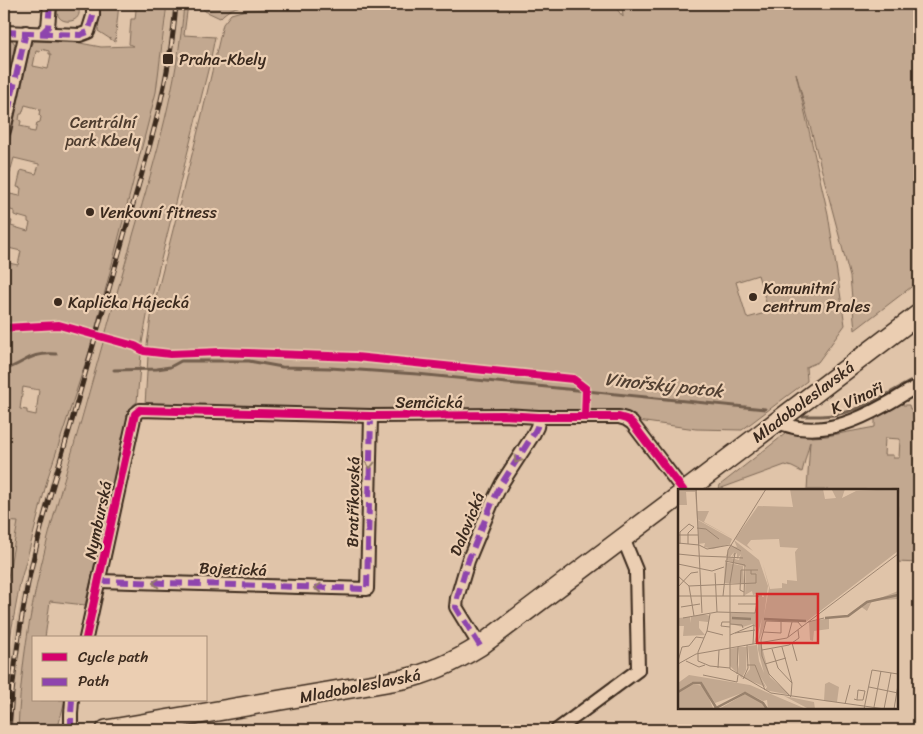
<svg xmlns="http://www.w3.org/2000/svg" width="923" height="734" font-family="Sriracha,sans-serif">
	<style>
		.built { fill: #d1b69c }
		.green { fill: #c2a890; stroke: #7e6957; fill-rule: evenodd }
		.lines { fill: none; stroke-linecap: round; stroke-linejoin: round }
		.stream { stroke: #735e4d; stroke-width: 3 }
		.street-casing { stroke: #3b2a1e; stroke-width: 16 }
		.secondary-casing { stroke: #3b2a1e; stroke-width: 22 }
		.street { stroke: #ebceb2; stroke-width: 12 }
		.secondary { stroke: #ebceb2; stroke-width: 19 }
		.rail-casing { stroke: #3b2a1e; stroke-width: 5 }
		.rail { stroke: #ebceb2; stroke-width: 3; stroke-dasharray: 9; stroke-linecap: butt }
		.quiet { stroke: #8e44ad; stroke-width: 6; stroke-dasharray: 12 6; stroke-linecap: butt }
		.cycleway-casing { stroke: #ebceb2; stroke-width: 11 }
		.cycleway { stroke: #d6006c; stroke-width: 8 }
		.oneway { stroke: #937c68 }
		.poi-dot { fill: #3b2a1e; stroke: #ebceb2; stroke-width: 2 }
		.labels { text-anchor: middle; dominant-baseline: central; stroke-width: 4.5; stroke-linejoin: round; paint-order: stroke }
		.poi-label { font-size: 16px; fill: #3b2a1e; stroke: #ebceb2; text-anchor: start }
		.park-label { font-size: 16px; fill: #4f3d2f; stroke: #ebceb2 }
		.street-label { font-size: 16px; fill: #3b2a1e; stroke: #ebceb2 }
		.water-label { font-size: 18px; font-style: italic; fill: #524032; stroke: #ebceb2 }
		.inset-river { fill: none; stroke: #98816c; stroke-width: 2.5 }
		.inset-road { fill: none; stroke: #9e8671; stroke-width: 1 }
		.view { fill: #d62828; fill-opacity: 0.15; stroke: #d62828; stroke-width: 2.5 }
		.inset-edge { fill: none; stroke: #3b2a1e; stroke-width: 2.5 }
	</style>
	<rect width="100%" height="100%" fill="#e0c4a9"/>
	<filter id="ink" filterUnits="userSpaceOnUse"><feTurbulence type="fractalNoise" baseFrequency=".02" numOctaves="2"/><feDisplacementMap in="SourceGraphic" scale="10" xChannelSelector="R" yChannelSelector="G"/><feConvolveMatrix kernelMatrix="1 2 1 2 8 2 1 2 1" color-interpolation-filters="sRGB"/></filter>
	<g filter="url(#ink)">
		<g class="built">
			<polygon points="168,4 184,4 177,62 168,107 149,181 65,474 42,560 36,589 24,660 20,699 18,730 4,730 4,695 14,632 23,585 51,476 66,409 152,103 163,45"/>
			<polygon points="4,521 18,521 4,600"/>
		</g>
		<g class="green">
			<path d="M60,4H77C89,27 47,27 60,4Z"/>
			<polygon points="100,4 119,4 115,42 98,31"/>
			<path d="M135,4H167L156,92L91,346L48,477L31,543L20,583L12,627L4,678V600L18,522L4,521V262L18,265L21,251L4,247V220L12,221L11,226L28,231L30,223L28,222V219L14,215V211L4,208V185L6,188L5,193L20,196L21,188L17,187L21,170L36,174L39,165V164L14,158L8,180L5,181L4,185V166L31,44L35,41L80,43L101,47L133,46L129,44L131,19H135L136,10L134,9ZM41,49L49,51V54H51L48,69L33,66L36,51L40,52ZM25,105L40,109L39,115L41,117L40,122L37,123L35,132L29,131V128L20,126L21,121L19,120L20,114H22ZM23,387L39,390L36,415L27,413V410L20,409Z"/>
			<path d="M184,4H188L184,35L215,37L210,62L147,316L142,343L137,402L133,405L85,605L50,601L45,638H34V700H65L58,727L41,730H18C20,683 26,635 36,588C48,532 65,476 81,421C99,358 116,295 134,232C156,157 178,82 184,4Z"/>
			<path d="M200,4H276C256,5 235,1 220,18L205,11L200,6Z"/>
			<path d="M395,4H613L623,17L622,4H919V281L855,330L850,277L796,73L828,214L845,325L818,362L806,367L807,381L742,430L696,429L638,421L626,414L380,411L145,405L148,356L147,345L151,317L201,119L223,24L231,14L245,10ZM758,275L769,312L747,318L736,282Z"/>
			<polygon points="4,40 12,40 15,44 4,97"/>
			<path d="M919,389V393H911L906,396V399H902L903,405H909L910,409H919V563L897,562V490H807L810,441L802,472L792,467L785,465L719,489L720,485L790,430L810,433L811,437L827,436L875,427V413L904,396ZM885,438L900,439L899,458H893V455H884Z"/>
		</g>
		<g class="lines">
			<g class="stream">
				<path d="M4,370C26,363 29,352 56,354"/>
				<polyline points="114,370 157,369 170,367 181,361 249,361 282,367 330,368 417,374 765,409"/>
				<path d="M800,416C813,416 826,417 839,414C868,408 893,390 919,377"/>
			</g>
			<g class="street-casing">
				<g id="street">
					<polyline points="4,32 80,35 88,32 93,16 93,4"/>
					<polyline points="42,33 48,27 50,4"/>
					<polyline points="4,130 26,32"/>
					<path d="M776,422C784,424 792,427 799,428C831,432 858,420 885,405C897,399 907,391 919,386"/>
					<polyline points="99,581 367,589 371,416"/>
					<polyline points="86,638 135,414 140,410 371,416 503,415 539,417 619,417 626,419 632,423 683,490"/>
					<polyline points="480,646 456,607 457,598 468,561 492,503 502,483 533,435 537,427 539,417"/>
					<polyline points="71,730 71,714 72,700"/>
					<polyline points="557,730 638,670 636,570 623,538"/>
				</g>
			</g>
			<g class="secondary-casing">
				<g id="secondary">
					<polyline points="687,490 919,314"/>
					<path d="M106,730L404,679C432,673 456,661 480,646L679,496"/>
				</g>
			</g>
			<use href="#street" class="street"/>
			<use href="#secondary" class="secondary"/>
			<g class="rail-casing">
				<path id="rail" d="M9,730C12,683 18,635 27,588C38,533 55,478 71,424C89,359 108,293 126,228C148,154 170,81 176,4"/>
			</g>
			<use href="#rail" class="rail"/>
			<g class="quiet">
				<polyline points="4,32 80,35 88,32 93,16 93,4"/>
				<polyline points="42,33 48,27 50,4"/>
				<polyline points="4,130 26,32"/>
				<polyline points="99,581 367,589 371,416"/>
				<polyline points="480,646 456,607 457,598 468,561 492,503 502,483 533,435 537,427 539,417"/>
				<polyline points="71,730 71,714 72,700"/>
			</g>
			<g class="cycleway-casing">
				<g id="cycleway">
					<polyline points="4,328 59,325 135,346 144,351 170,354 220,352 356,357 573,379 586,389 585,417"/>
					<polyline points="140,410 371,416 503,415 539,417 619,417 626,419 632,423 683,490"/>
					<polyline points="86,638 135,414 140,410"/>
				</g>
			</g>
			<use href="#cycleway" class="cycleway"/>
		</g>
		<defs><path id="oneway-chevron" d="M-2-3.5L2.5 0L-2 3.5" fill="none" stroke-width="1.6" stroke-linecap="round" stroke-linejoin="round" transform="scale(1.25)"/></defs>
		<g class="oneway">
			<use href="#oneway-chevron" transform="translate(517 460) rotate(123)"/>
			<use href="#oneway-chevron" transform="translate(370 465) rotate(91)"/>
			<use href="#oneway-chevron" transform="translate(156 583) rotate(-178)"/>
			<use href="#oneway-chevron" transform="translate(318 588) rotate(-178)"/>
		</g>
	</g>
	<g class="poi-dot">
		<rect x="162" y="53" width="12" height="12" rx="2.5"/>
		<circle cx="90" cy="212" r="5"/>
		<circle cx="753" cy="297" r="5"/>
		<circle cx="58" cy="302" r="5"/>
	</g>
	<g class="labels">
		<g class="poi-label">
			<text x="179" y="59">Praha-Kbely</text>
			<text x="100" y="212">Venkovní fitness</text>
			<text x="763" y="288">Komunitní<tspan x="763" dy="18">centrum Prales</tspan></text>
			<text x="68" y="302">Kaplička Hájecká</text>
		</g>
		<g class="park-label">
			<text x="103" y="122">Centrální<tspan x="103" dy="18">park Kbely</tspan></text>
		</g>
		<g class="street-label">
			<text transform="translate(857 398) rotate(-24)">K Vinoři</text>
			<text x="429" y="402">Semčická</text>
			<text transform="translate(803 402) rotate(-37)">Mladoboleslavská</text>
			<text transform="translate(353 502) rotate(-89)">Bratříkovská</text>
			<text transform="translate(98 520) rotate(-78)">Nymburská</text>
			<text transform="translate(467 524) rotate(-68)">Dalovická</text>
			<text transform="translate(233 569) rotate(2)">Bojetická</text>
			<text transform="translate(360 686) rotate(-11)">Mladoboleslavská</text>
		</g>
		<g class="water-label">
			<text transform="translate(664 385) rotate(6)">Vinořský potok</text>
		</g>
	</g>
	<g transform="translate(678 489)">
		<rect width="220" height="220" fill="#e0c4a9"/>
		<path d="M0,0H19V22H31L26,33L55,49L19,30L17,3H8L9,16H0ZM112,0H145L147,10L158,9L154,1L145,0H167L164,9L178,2L220,0V62L128,133L88,132L80,154L84,129L78,153L76,154L80,140L74,135L65,138L52,135V124H77L81,108H86L85,104L75,106L74,102L67,106L68,78L48,71L49,68L61,71L63,65L59,70V64L54,68L56,63L52,68L48,67L52,57L59,58L56,51L81,71L90,97L86,127L91,99L85,75L92,100L104,99V94L109,95V91L119,92L117,63L120,59L102,58L101,50L73,51L69,56L75,62L57,50L80,17L115,18ZM20,31L54,50L52,55L35,60L26,58L27,54L20,55ZM47,73L65,77L66,94H46ZM220,102V110L194,112L189,122L182,117ZM25,125L32,127L30,136V133L21,132V139L27,146L5,147L6,137H0V129L12,128L13,134V128ZM151,129V140L136,142L135,152L132,151L131,133ZM83,154L92,188L112,206L87,201L89,198L82,187L88,198L65,189L72,180L70,157L79,156L81,172L86,184L80,161V155ZM62,158H69L68,181L64,189L59,184L61,176V159L58,183L52,177V160ZM11,186L72,196L128,220H90L89,211L85,212L67,203L37,214L24,194L14,193L0,202V194ZM151,193L161,198L159,213L146,212L147,195ZM14,195L26,197L35,219L0,220V204ZM67,205L85,214L88,220H41ZM106,207L136,213L137,220H131Z" fill="#c2a890"/>
		<path class="inset-river" d="M54,129L73,130M147,129L170,127L189,113L220,106M86,130L128,132M0,203L15,194H23L39,220M36,220L67,204L85,214L89,220"/>
		<path class="inset-road" d="M18,0L24,124M19,39L28,40L41,50M0,46H20M0,54L21,56L29,60L52,56L63,62M2,55V43L11,35L16,38L10,44V55M57,64L52,94V180L93,204L207,220M0,65L20,67M20,67L48,68M48,68L65,69M47,72L67,76L66,107M0,75L34,82L46,78M73,81V85H78V94M37,84L39,123M0,87L11,97L78,94M11,97L16,127M0,98L13,84L20,83M66,103L62,101L63,81H80M0,107H84M45,107L50,61L88,0M60,115H79M3,118L22,115M32,125L29,142L20,163V172L32,177L52,179M5,129L39,123L77,124L80,107M130,133L146,129M52,135L64,136L65,139M52,138L43,137L44,133H52M29,142L45,146M85,143L103,144V133M57,144L77,141M52,146L76,136L75,155M110,148L114,133M114,154L119,172M104,158L114,194L113,207M94,160L100,179L114,194M84,161L111,156L121,149L120,141M0,172L4,158L11,157L18,148L26,149M8,172L21,178L27,176M0,175L18,165L109,149L220,65M87,175L108,169M69,176H77L87,201M40,179L41,161M59,185L60,158M25,186L59,193L60,186M65,190L70,179L69,156M191,198L220,204M113,208L91,185L84,167L83,151L88,132L120,133L124,138M176,210L179,211H185L187,202L180,201L179,211M167,215L172,196M196,218L203,182M186,220L194,181L220,185M206,220L213,184M216,220L220,196"/>
		<path class="view" d="M79,105H140V154H79Z"/>
		<rect width="220" height="220" class="inset-edge"/>
	</g>
	<rect width="923" height="734" fill="none" stroke="#ebceb2" stroke-width="20"/>
	<rect x="10" y="10" width="903" height="714" fill="none" stroke="#3b2a1e" stroke-width="2" filter="url(#ink)"/>
	<rect x="32" y="636" width="175" height="65" fill="#ebceb2" stroke="#a58c77"/>
	<rect x="42" y="653" width="25" height="8" fill="#d6006c" stroke="#a58c77"/>
	<text x="78" y="662" font-size="15" fill="#3b2a1e">Cycle path</text>
	<rect x="42" y="678" width="25" height="8" fill="#8e44ad" stroke="#a58c77"/>
	<text x="78" y="686" font-size="15" fill="#3b2a1e">Path</text>
</svg>
